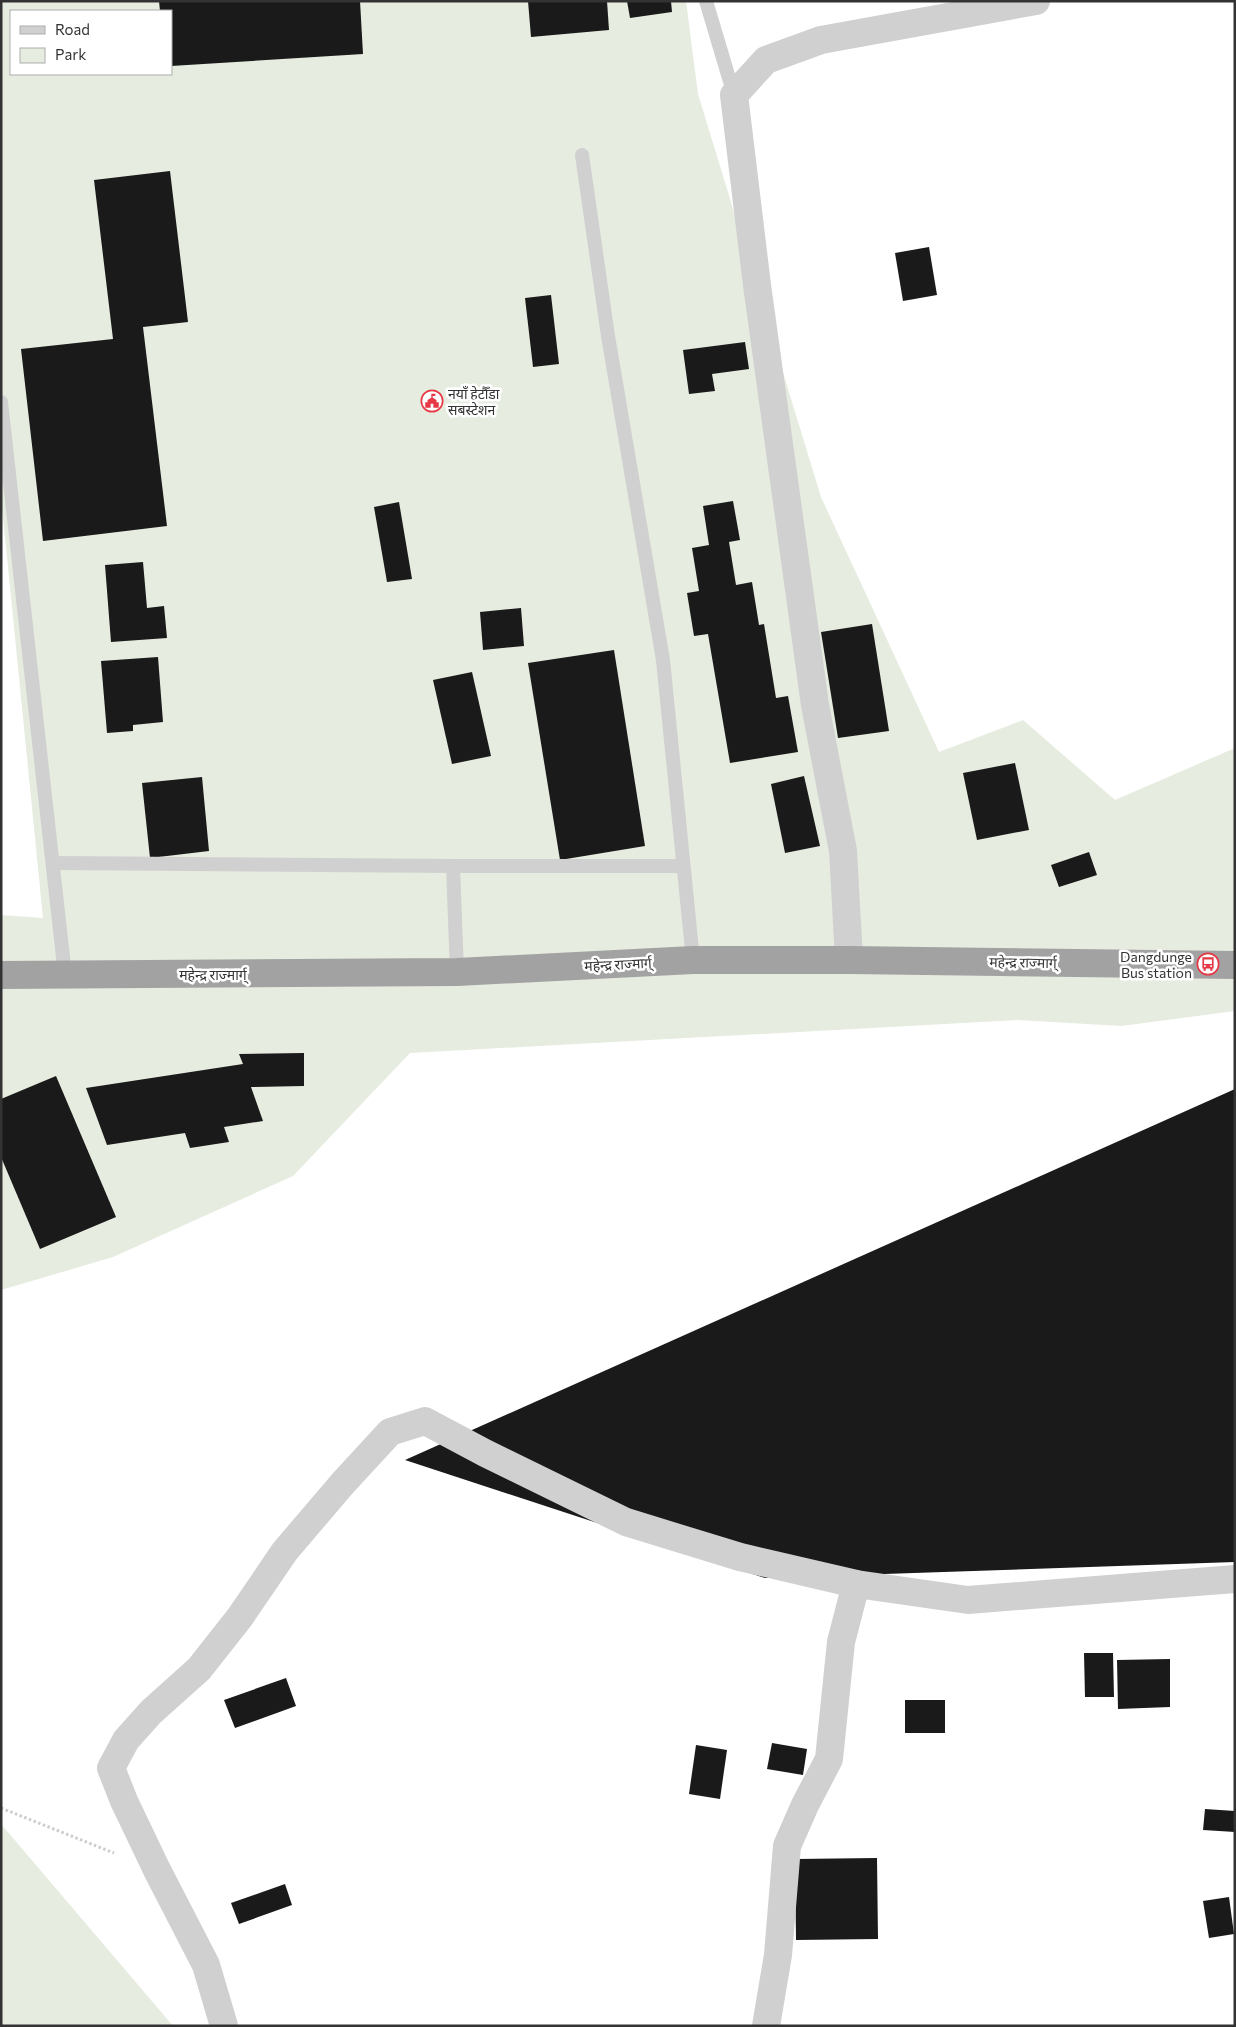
<svg xmlns="http://www.w3.org/2000/svg" width="1236" height="2027" font-family="Commissioner,'Noto Sans Devanagari',sans-serif">
	<style>
		.green { fill: #e6ecdf; fill-rule: evenodd }
		.building { fill: #1a1a1a }
		.lines { fill: none; stroke-linecap: round; stroke-linejoin: round }
		.path { stroke: #cdcdcd; stroke-width: 3; stroke-dasharray: 2.5 2.5; stroke-linecap: butt }
		.service { stroke: #d0d0d0; stroke-width: 14 }
		.minor { stroke: #d0d0d0; stroke-width: 28 }
		.trunk { stroke: #a2a2a2; stroke-width: 28 }
		.labels { text-anchor: middle; dominant-baseline: central; stroke-width: 5; stroke-linejoin: round; paint-order: stroke }
		.poi-label { font-size: 14px; fill: #333; stroke: #fff; text-anchor: start }
		.street-label { font-size: 14px; fill: #333; stroke: #fff }
	</style>
	<rect width="100%" height="100%" fill="#fff"/>
	<g class="green">
		<path d="M1,1H686L698,94L821,497L939,752L1023,720L1115,800L1235,748V1011L1121,1026L1018,1020L410,1053L293,1176L113,1257L1,1290V915L43,918L1,497ZM11,11H171V74H11Z"/>
		<polygon points="1,1824 173,2026 1,2026"/>
	</g>
	<g class="building">
		<polygon points="159,1 360,1 363,54 171,66 171,11 160,11"/>
		<polygon points="528,1 607,1 609,30 531,37"/>
		<polygon points="627,1 671,1 672,12 630,18"/>
		<polygon points="170,171 188,322 143,327 167,526 43,541 21,349 113,339 94,180"/>
		<polygon points="929,247 937,295 903,301 895,253"/>
		<polygon points="551,295 559,364 533,367 525,298"/>
		<polygon points="745,342 749,369 712,374 715,391 689,394 683,350"/>
		<polygon points="733,501 740,540 729,542 736,585 752,582 759,625 764,624 776,698 788,696 798,752 730,763 708,634 694,636 687,593 699,591 692,548 709,545 703,506"/>
		<polygon points="399,502 412,579 387,582 374,507"/>
		<polygon points="143,562 147,608 164,606 167,638 111,642 105,565"/>
		<polygon points="521,608 524,646 483,650 480,612"/>
		<polygon points="872,624 889,731 838,738 821,632"/>
		<polygon points="614,650 645,846 560,860 528,663"/>
		<polygon points="158,657 163,722 133,725 133,731 107,733 101,661"/>
		<polygon points="472,672 491,756 452,764 433,680"/>
		<polygon points="1015,763 1029,830 977,840 963,773"/>
		<polygon points="804,776 820,846 785,853 771,784"/>
		<polygon points="202,777 209,851 150,858 142,783"/>
		<polygon points="1089,852 1097,875 1059,887 1051,865"/>
		<polygon points="304,1053 304,1086 251,1087 263,1121 224,1127 229,1142 190,1148 185,1133 107,1145 86,1088 243,1064 239,1054"/>
		<polygon points="56,1076 116,1217 40,1249 1,1157 1,1099"/>
		<polygon points="1235,1089 1235,1562 765,1578 405,1460"/>
		<polygon points="1084,1653 1113,1653 1114,1697 1085,1697"/>
		<polygon points="1170,1659 1170,1707 1118,1709 1117,1660"/>
		<polygon points="286,1678 296,1706 235,1728 224,1700"/>
		<rect x="905" y="1700" width="40" height="33"/>
		<polygon points="772,1743 807,1749 803,1775 767,1769"/>
		<polygon points="696,1745 727,1750 720,1799 689,1794"/>
		<polygon points="1205,1809 1235,1811 1235,1832 1203,1830"/>
		<polygon points="877,1858 878,1939 796,1940 795,1859"/>
		<polygon points="285,1884 292,1905 239,1924 231,1903"/>
		<polygon points="1229,1897 1234,1934 1209,1938 1203,1901"/>
	</g>
	<g class="lines">
		<polyline class="path" points="1,1808 114,1853"/>
		<g class="service">
			<polyline points="706,1 734,95"/>
			<polyline points="582,155 608,336 663,660 693,960"/>
			<polyline points="1,402 65,975"/>
			<polyline points="53,863 453,866 683,866"/>
			<polyline points="453,866 457,972"/>
		</g>
		<g class="minor">
			<polyline points="849,960 843,851 815,705 757,285 734,95 766,60 821,40 1036,1"/>
			<polyline points="224,2026 206,1965 157,1870 124,1801 111,1768 126,1740 151,1712 199,1669 240,1617 285,1551 343,1483 390,1432 425,1421 485,1453 626,1522 740,1557 856,1584 968,1600 1235,1579"/>
			<polyline points="766,2026 778,1955 787,1846 805,1805 829,1759 841,1642 856,1584"/>
		</g>
		<polyline class="trunk" points="1,975 457,972 693,960 849,960 1235,965"/>
	</g>
	<defs>
		<g id="civic-ring" transform="scale(1.125)"><circle r="9.5" fill="#fff" stroke="#e63946" stroke-width="1.5"/><path d="M-.6-6.5H3V-4.5H.6V-3L4-1V1h2V6H-6V1h2V-1L-.6-3ZM-1.2 2.5V6h2.4V2.5Z" fill="#e63946"/></g>
		<g id="bus-ring" transform="scale(1.125)"><circle r="9.5" fill="#fff" stroke="#e63946" stroke-width="1.5"/><path d="M-5-6H5V4H4V6H2V4H-2V6H-4V4H-5ZM-3.5-4V0h7V-4ZM-3.5 1.2v1.5H-2V1.2ZM2 1.2v1.5H3.5V1.2Z" fill="#e63946"/></g>
	</defs>
	<g fill-rule="evenodd">
		<use href="#civic-ring" x="432" y="401"/>
		<use href="#bus-ring" x="1208" y="964"/>
	</g>
	<g class="labels">
		<g class="poi-label">
			<text x="448" y="393">नयाँ हेटौँडा<tspan x="448" dy="16">सबस्टेशन</tspan></text>
			<text x="1192" y="956" text-anchor="end">Dangdunge<tspan x="1192" dy="16">Bus station</tspan></text>
		</g>
		<g class="street-label">
			<text transform="translate(1023 962) rotate(1)">महेन्द्र राज्मार्ग्</text>
			<text transform="translate(618 964) rotate(-3)">महेन्द्र राज्मार्ग्</text>
			<text x="213" y="974">महेन्द्र राज्मार्ग्</text>
		</g>
	</g>
	<rect width="1236" height="2027" fill="none" stroke="#333333" stroke-width="5"/>
	<rect x="10" y="10" width="162" height="65" fill="#ffffff" stroke="#adadad"/>
	<rect x="20" y="26" width="25" height="8" fill="#d0d0d0" stroke="#adadad"/>
	<text x="55" y="35" font-size="15" fill="#333333">Road</text>
	<rect x="20" y="48" width="25" height="15" fill="#e6ecdf" stroke="#adadad"/>
	<text x="55" y="60" font-size="15" fill="#333333">Park</text>
</svg>
